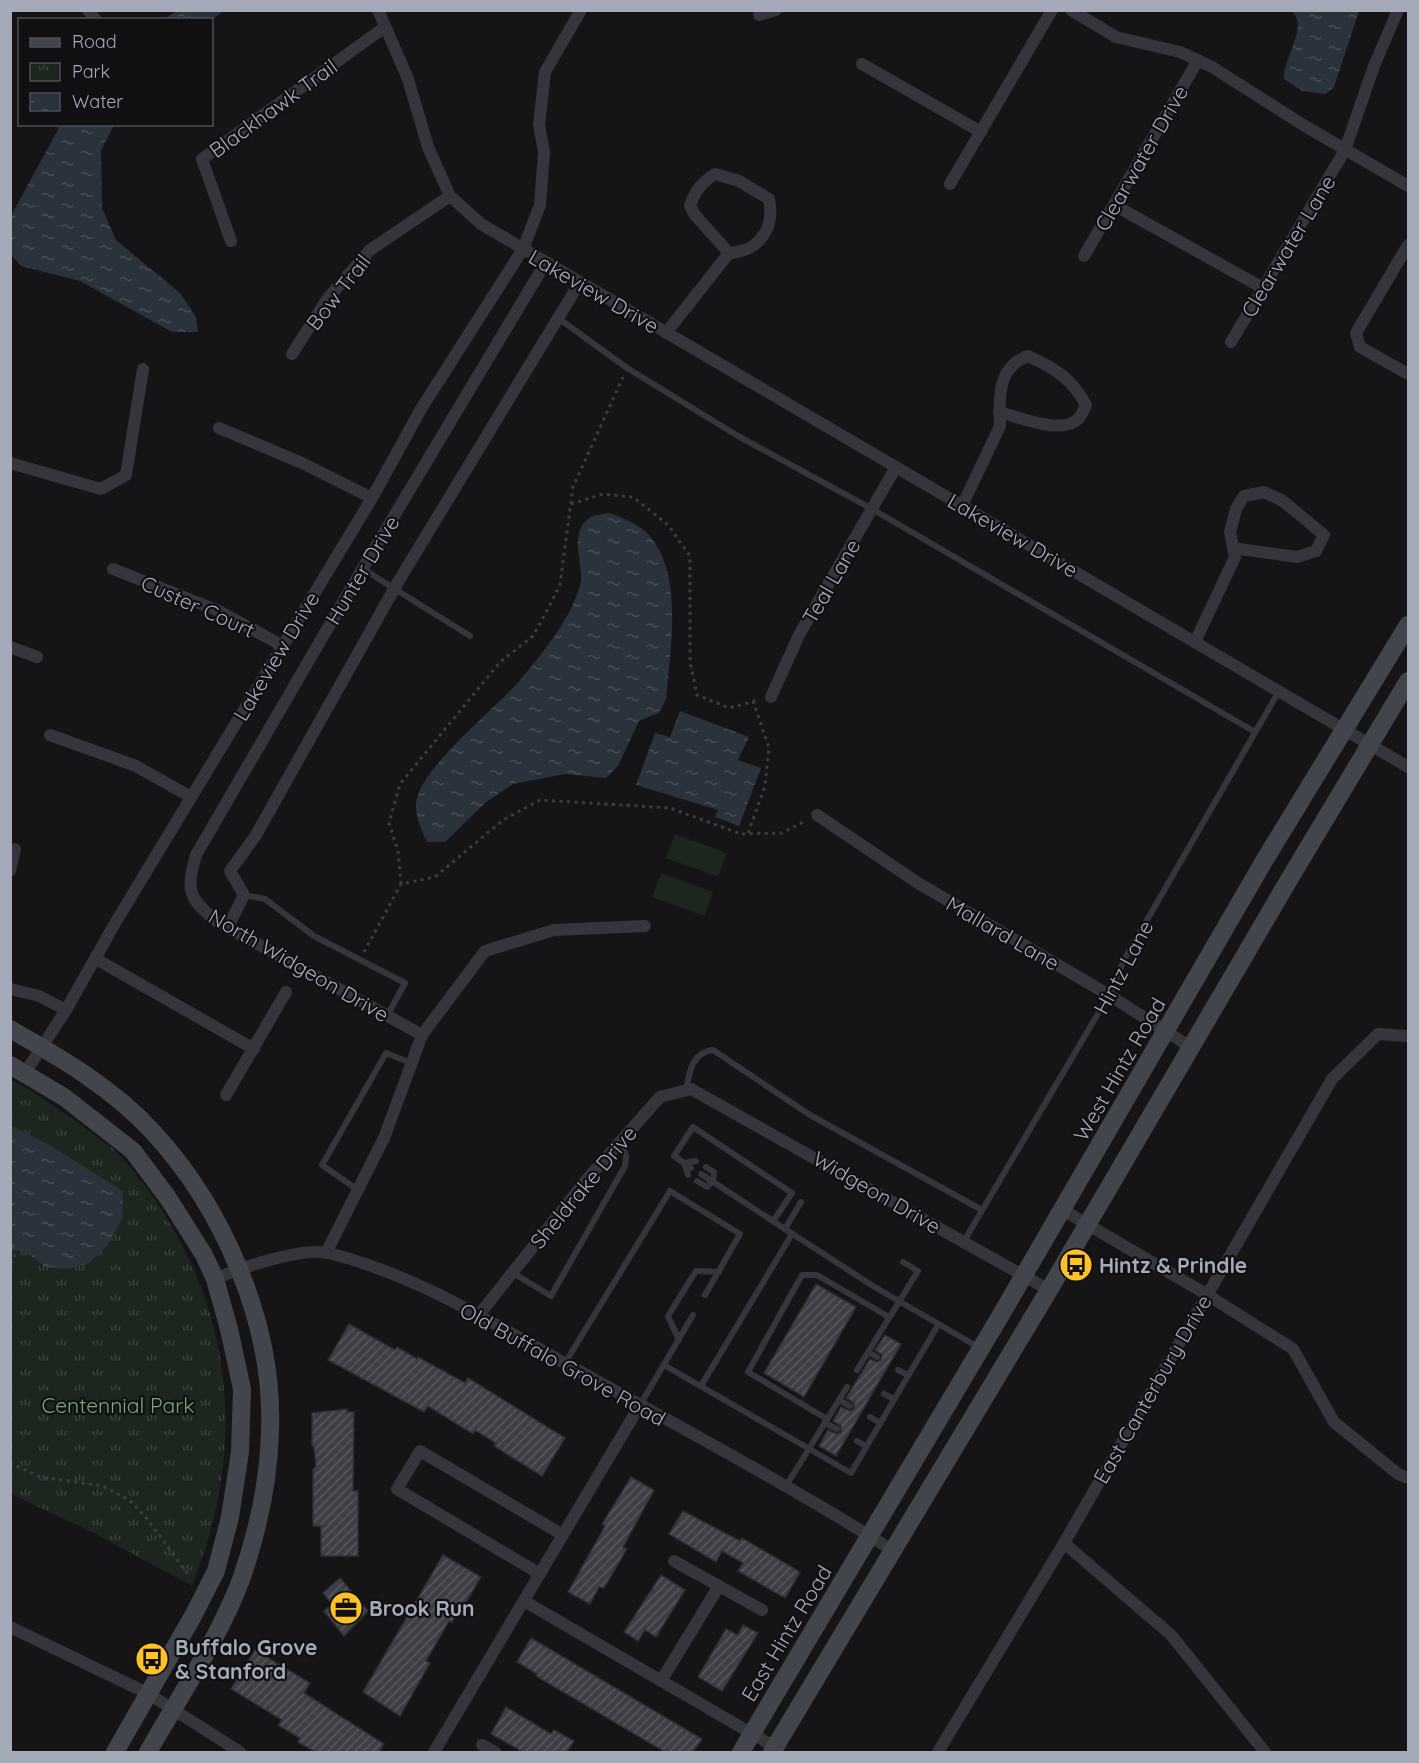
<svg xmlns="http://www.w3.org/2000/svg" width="1419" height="1763" font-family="Quicksand,sans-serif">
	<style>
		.grass { fill: #1c251e }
		.park { fill: url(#park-tufts) }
		.water { fill: url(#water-ripples) }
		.building { fill: url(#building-hatch); stroke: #2f2f33; stroke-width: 1.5 }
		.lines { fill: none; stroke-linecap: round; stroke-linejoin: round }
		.path { stroke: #3b3d44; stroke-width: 3; stroke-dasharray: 3 4.5; stroke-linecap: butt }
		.service { stroke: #35363c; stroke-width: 6 }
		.minor { stroke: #35363c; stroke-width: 12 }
		.secondary { stroke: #43454d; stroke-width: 18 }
		.labels { text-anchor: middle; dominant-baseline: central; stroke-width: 4.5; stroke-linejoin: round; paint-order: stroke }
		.street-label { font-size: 21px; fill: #a5aab9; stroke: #101012 }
		.poi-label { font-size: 21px; font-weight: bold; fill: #a5aab9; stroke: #101012; text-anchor: start }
		.park-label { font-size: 21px; fill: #7aa67f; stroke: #101012 }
	</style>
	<defs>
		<pattern id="park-tufts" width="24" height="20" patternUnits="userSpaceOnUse" patternTransform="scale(1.5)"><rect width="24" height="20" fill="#1c251e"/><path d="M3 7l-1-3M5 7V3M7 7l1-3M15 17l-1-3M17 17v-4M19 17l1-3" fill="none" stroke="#3a423d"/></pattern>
		<pattern id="water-ripples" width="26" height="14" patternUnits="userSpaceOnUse" patternTransform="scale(1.5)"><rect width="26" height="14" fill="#2a333c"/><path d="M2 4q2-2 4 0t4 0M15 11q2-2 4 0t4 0" fill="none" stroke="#464e56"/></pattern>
		<pattern id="building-hatch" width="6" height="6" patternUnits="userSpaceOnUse" patternTransform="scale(1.5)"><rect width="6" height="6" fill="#3e3f45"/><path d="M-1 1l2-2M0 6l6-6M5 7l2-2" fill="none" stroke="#57585e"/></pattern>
	</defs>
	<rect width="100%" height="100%" fill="#151517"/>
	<g class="grass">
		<polygon points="675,834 727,853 718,877 666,858"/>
		<polygon points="661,873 713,892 704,916 652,897"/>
	</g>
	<path class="park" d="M11,1079C40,1096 67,1114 94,1135C102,1141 112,1147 119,1154C230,1278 254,1433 192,1586L94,1533L11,1494Z"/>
	<g class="water">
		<polygon points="177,10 223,10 223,11 212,20 165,19"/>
		<path d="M1292,11H1359L1334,87L1325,94L1302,91L1284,79C1283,57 1309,28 1292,11Z"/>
		<polygon points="61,124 114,125 101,150 102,208 116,240 180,293 196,317 198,332 172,332 80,281 21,266 11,254 11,216"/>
		<path d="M610,513C618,516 627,520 635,524C688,556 670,648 666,699L660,712L639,721L618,766L606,778L565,774L513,784L486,802L445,842H427C422,831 415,816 416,803C420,767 498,707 522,678C539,658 564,626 574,602C577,596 580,587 581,581C583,562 569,534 588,519C593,515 603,514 610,513Z"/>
		<polygon points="680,711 749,737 738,760 761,768 739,826 715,817 718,810 636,785 655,733 670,737"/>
		<polygon points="11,1126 46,1143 123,1191 122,1219 107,1246 89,1263 69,1269 46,1267 27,1253 11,1249"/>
	</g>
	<g class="building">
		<polygon points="816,1284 856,1307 804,1397 764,1373"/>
		<polygon points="349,1324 395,1350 397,1347 417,1359 418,1357 465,1383 468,1378 565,1438 542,1476 494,1446 496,1443 475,1430 473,1434 428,1406 424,1412 328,1360"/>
		<polygon points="885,1335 901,1344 836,1456 819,1446 828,1430 837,1434 841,1432 841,1426 833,1421 841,1407 850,1411 854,1409 854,1403 846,1398 870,1359 877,1362 881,1360 882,1355 875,1350"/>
		<polygon points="347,1409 347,1412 354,1412 353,1491 358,1491 358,1556 321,1556 321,1526 313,1526 313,1469 316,1467 314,1447 312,1446 312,1413"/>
		<polygon points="631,1477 654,1490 623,1547 627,1549 604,1588 599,1587 590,1604 568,1592 605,1526 602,1524"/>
		<polygon points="683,1511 740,1541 742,1538 800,1572 785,1598 738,1571 743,1563 722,1551 716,1562 669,1534"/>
		<polygon points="443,1555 481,1577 463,1607 462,1605 452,1622 449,1621 426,1661 430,1663 400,1716 363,1692"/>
		<polygon points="661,1575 685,1590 656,1637 645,1630 638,1641 624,1632"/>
		<polygon points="340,1578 368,1611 344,1636 324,1611 332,1604 323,1593"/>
		<polygon points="743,1625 758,1633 722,1691 698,1677 726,1629 738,1635"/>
		<polygon points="531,1638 702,1739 693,1752 665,1752 536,1676 537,1674 517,1662"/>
		<polygon points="255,1650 310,1683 304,1693 384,1744 379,1752 315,1752 298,1742 300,1738 278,1725 282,1720 231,1689"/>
		<polygon points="506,1707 551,1734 554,1730 574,1741 567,1752 523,1752 491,1734"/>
	</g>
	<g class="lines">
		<g class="path">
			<polyline points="571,504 603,494 633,497 668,525 690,556 690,662 697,695 729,708 759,700"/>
			<polyline points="748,833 765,786 769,748 753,701"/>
			<polyline points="401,884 398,851 389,823 400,784 500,662 533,636 543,618 560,585 573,487 623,377"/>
			<polyline points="364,952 401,884 435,877 503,820 540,800 670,808 741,834 782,833 805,821"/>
			<polyline points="10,1240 15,1258 10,1264"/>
			<polyline points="10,1463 41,1477 103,1486 129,1500 144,1515 190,1577"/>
		</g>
		<g class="service">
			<polyline points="558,318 627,368 738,436 872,509 1255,732"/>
			<polyline points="363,569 470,636"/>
			<polyline points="244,895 265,899 314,936 405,983 387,1016"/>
			<path d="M686,1091C689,1073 692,1052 713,1050L810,1115L982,1210"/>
			<polyline points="691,1168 674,1156 693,1127 792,1193 774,1220"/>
			<polyline points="701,1174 785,1229 801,1202"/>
			<polyline points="688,1175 684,1163 696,1161"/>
			<polyline points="697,1181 707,1187 713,1181 714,1172 706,1167"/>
			<polyline points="358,1190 322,1165 386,1053 411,1063"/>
			<polyline points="785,1229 873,1286 978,1347"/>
			<polyline points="964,1241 1109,995 1124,960 1279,691"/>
			<polyline points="513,1273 551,1296 625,1166 626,1156 620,1142"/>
			<polyline points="679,1340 668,1316 696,1271 719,1272"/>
			<polyline points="868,1352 877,1357"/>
			<polyline points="565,1363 670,1191 740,1234 705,1295"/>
			<polyline points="664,1365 851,1473 938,1325"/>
			<polyline points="857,1370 918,1271 903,1262"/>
			<polyline points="898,1370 908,1375"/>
			<polyline points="701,1386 792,1234"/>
			<polyline points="884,1394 894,1399"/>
			<polyline points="839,1400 850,1406"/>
			<polyline points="640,1405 693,1315"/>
			<polyline points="870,1417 880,1423"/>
			<polyline points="827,1419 748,1372 802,1275 817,1275 889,1317"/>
			<polyline points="825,1423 837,1429"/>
			<polyline points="857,1441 866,1446"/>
			<polyline points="786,1486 847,1387"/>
		</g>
		<g class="minor">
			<polyline points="88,10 96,20"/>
			<polyline points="378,10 408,79 428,147 450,196 481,224 1408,767"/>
			<polyline points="1071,10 1116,37 1180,52 1212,67 1305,126 1408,186"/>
			<polyline points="759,15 776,10"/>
			<polyline points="862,64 981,132"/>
			<path d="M715,174L739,181L769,199C775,228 760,251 729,253L695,215L690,206C695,191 701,183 715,174Z"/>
			<polyline points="950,184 1052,10"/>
			<polyline points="1114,205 1263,288"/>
			<polyline points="231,241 202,159 385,27"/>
			<polyline points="1408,245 1356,333 1360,347 1408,374"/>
			<polyline points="1084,256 1198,60"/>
			<polyline points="666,333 729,253"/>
			<polyline points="1231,342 1345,150 1374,66 1398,10"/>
			<polyline points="292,354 328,298 370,250 450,196"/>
			<polyline points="219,428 302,463 372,498"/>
			<polyline points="10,463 101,489 126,475 143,369"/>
			<path d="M962,506L1000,426C999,398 997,367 1028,356C1055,368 1072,379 1086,405C1084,409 1082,415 1079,418C1063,436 1019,417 999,412"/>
			<polyline points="113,569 219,611 281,645"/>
			<polyline points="1195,642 1235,557 1230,532 1236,509 1244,496 1264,492 1283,501 1324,535 1316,551 1297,557 1233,548"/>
			<polyline points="10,647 37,657"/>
			<polyline points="771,697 799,635 896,467"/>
			<polyline points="50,735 136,766 191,797"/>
			<polyline points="817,815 918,883 1109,995 1192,1048"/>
			<polyline points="10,871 15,849"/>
			<polyline points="228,927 244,895 230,871 256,835 398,582 580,282"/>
			<polyline points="96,959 254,1049"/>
			<polyline points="10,989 39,996 66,1010"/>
			<path d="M422,1035L218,922C188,899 186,891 196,855L351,588L546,262"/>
			<polyline points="25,1073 66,1010 114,925 372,498 421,409 523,249 540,205 544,152 539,125 545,72 581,10"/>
			<polyline points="226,1095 286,992"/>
			<polyline points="1063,1210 1206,1294 1293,1349 1334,1422 1398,1474 1408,1478"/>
			<polyline points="326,1253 384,1138 422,1035 485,951 554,930 645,926"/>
			<path d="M215,1279C239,1268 303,1247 328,1253C416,1274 496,1326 574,1368C680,1427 789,1485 892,1550"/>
			<polyline points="478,1316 588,1178 660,1097 691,1089 1049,1290"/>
			<polyline points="1064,1543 1171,1635 1265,1752"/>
			<polyline points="674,1561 762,1610"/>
			<polyline points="540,1574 397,1489 420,1451 563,1535"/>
			<polyline points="524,1601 775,1747"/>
			<polyline points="10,1627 149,1694 240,1752"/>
			<polyline points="661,1681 719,1586"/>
			<polyline points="482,1745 495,1752"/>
			<polyline points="434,1752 640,1405"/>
			<polyline points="938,1752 1064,1543 1332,1079 1378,1034 1408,1036"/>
		</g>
		<g class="secondary">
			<path d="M10,1029C61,1058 114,1089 153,1132C224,1209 274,1325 270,1430C269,1480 258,1530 242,1577C219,1639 180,1695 148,1752"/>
			<polyline points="10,1065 64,1097 133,1151 168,1198 204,1255 215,1279 229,1329 242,1389 240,1452 230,1517 216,1571 193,1616 115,1752"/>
			<polyline points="741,1752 1002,1313 1264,861 1408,625"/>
			<polyline points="772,1752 1049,1290 1290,878 1408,681"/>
		</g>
	</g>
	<defs>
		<g id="bus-disc" transform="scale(1.725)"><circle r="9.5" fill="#ffc125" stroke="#101012"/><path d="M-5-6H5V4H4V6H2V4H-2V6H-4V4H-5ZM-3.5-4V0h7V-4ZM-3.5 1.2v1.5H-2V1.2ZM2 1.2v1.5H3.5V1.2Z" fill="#111"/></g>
		<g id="office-disc" transform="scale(1.725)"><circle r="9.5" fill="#ffc125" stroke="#101012"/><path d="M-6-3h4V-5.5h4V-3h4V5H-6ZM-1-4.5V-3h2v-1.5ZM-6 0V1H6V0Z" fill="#111"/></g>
	</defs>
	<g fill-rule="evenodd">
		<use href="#bus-disc" x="1076" y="1265"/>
		<use href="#office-disc" x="346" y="1608"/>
		<use href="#bus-disc" x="152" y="1659"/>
	</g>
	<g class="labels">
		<g class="street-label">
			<text transform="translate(273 108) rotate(-36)">Blackhawk Trail</text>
			<text transform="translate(1141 158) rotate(-60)">Clearwater Drive</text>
			<text transform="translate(1288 246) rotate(-59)">Clearwater Lane</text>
			<text transform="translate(594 291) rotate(30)">Lakeview Drive</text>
			<text transform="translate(338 292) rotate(-52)">Bow Trail</text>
			<text transform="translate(1013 535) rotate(30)">Lakeview Drive</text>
			<text transform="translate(362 570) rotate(-59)">Hunter Drive</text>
			<text transform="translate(831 581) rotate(-60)">Teal Lane</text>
			<text transform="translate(198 606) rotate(24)">Custer Court</text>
			<text transform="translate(276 656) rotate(-59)">Lakeview Drive</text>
			<text transform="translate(1003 933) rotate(30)">Mallard Lane</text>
			<text transform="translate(299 965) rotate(30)">North Widgeon Drive</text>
			<text transform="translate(1123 967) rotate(-62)">Hintz Lane</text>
			<text transform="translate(1119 1069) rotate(-60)">West Hintz Road</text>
			<text transform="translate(583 1187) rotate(-50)">Sheldrake Drive</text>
			<text transform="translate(877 1192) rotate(30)">Widgeon Drive</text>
			<text transform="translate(563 1364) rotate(29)">Old Buffalo Grove Road</text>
			<text transform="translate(1152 1389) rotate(-60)">East Canterbury Drive</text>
			<text transform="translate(786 1633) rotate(-59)">East Hintz Road</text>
		</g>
		<g class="poi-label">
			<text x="1099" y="1265">Hintz &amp; Prindle</text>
			<text x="369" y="1608">Brook Run</text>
			<text x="175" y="1647">Buffalo Grove<tspan x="175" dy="24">&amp; Stanford</tspan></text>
		</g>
		<g class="park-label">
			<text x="118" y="1405">Centennial Park</text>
		</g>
	</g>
	<rect width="1419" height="1763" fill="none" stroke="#a5aab9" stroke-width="24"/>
	<rect x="18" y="18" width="195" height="108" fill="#101012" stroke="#4c4e55" stroke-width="1.5"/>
	<rect x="30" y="38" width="30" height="9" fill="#43454d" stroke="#4c4e55" stroke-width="1.5"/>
	<text x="72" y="48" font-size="18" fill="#a5aab9">Road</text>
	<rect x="30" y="63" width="30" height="18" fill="url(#park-tufts)" stroke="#4c4e55" stroke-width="1.5"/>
	<text x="72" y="78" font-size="18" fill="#a5aab9">Park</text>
	<rect x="30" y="93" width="30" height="18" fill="url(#water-ripples)" stroke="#4c4e55" stroke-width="1.5"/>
	<text x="72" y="108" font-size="18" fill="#a5aab9">Water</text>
</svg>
